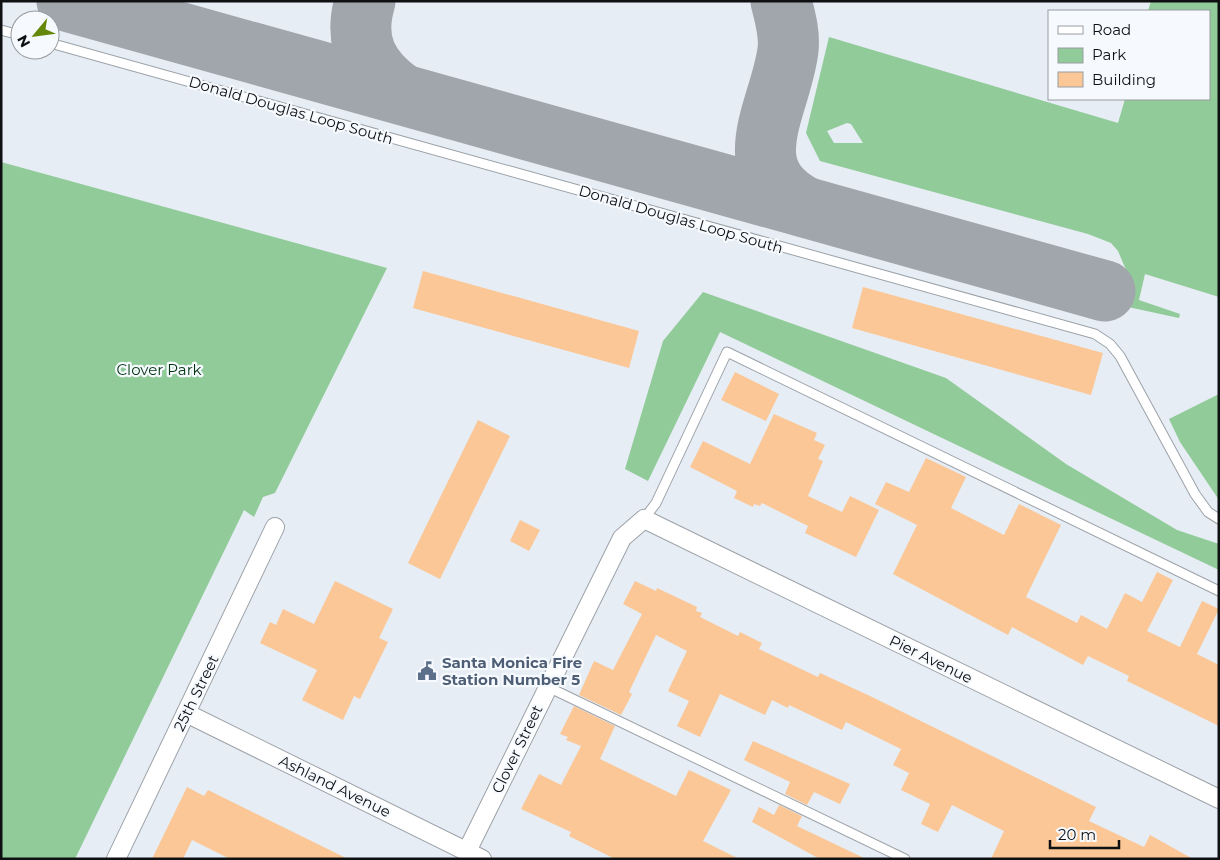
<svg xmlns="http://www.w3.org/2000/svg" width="1220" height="860" font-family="Montserrat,sans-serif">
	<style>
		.green { fill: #91cb99; fill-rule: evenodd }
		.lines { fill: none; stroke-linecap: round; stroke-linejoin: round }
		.taxiway { stroke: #a0a6ab; stroke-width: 61 }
		.building { fill: #fbc796 }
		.service-casing { stroke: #9ca2a8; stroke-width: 11 }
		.minor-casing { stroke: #9ca2a8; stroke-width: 20 }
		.service { stroke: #fff; stroke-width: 9 }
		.minor { stroke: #fff; stroke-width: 18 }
		.labels { text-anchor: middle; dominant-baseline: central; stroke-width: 4.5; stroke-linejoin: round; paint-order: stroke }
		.street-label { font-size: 15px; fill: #0e1012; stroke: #f6fafe }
		.park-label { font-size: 15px; fill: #00340f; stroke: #f6fafe }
		.service-label { font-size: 15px; font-weight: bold; fill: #4e5e75; stroke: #f6fafe; text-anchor: start }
	</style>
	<rect width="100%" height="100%" fill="#e6edf4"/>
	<g class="green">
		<path d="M1151,1H1219V297L1145,274L1139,300L1180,314L1179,318L1128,307L1132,284L1118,251L1111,243L1088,234L820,161L806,133L829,37L1118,123L1125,99H1209V11H1148ZM847,123L851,124L863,143H834L827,131Z"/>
		<polygon points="1,162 387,268 275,493 263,497 254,517 244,510 75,859 1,859"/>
		<polygon points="703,292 946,378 1066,464 1177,530 1219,544 1219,570 720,332 648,481 625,469 663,341"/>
		<polygon points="1219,394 1219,500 1180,442 1169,419"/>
	</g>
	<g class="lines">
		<g class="taxiway">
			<polyline points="67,1 1105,291"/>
			<path d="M365,1C353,42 367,69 400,93"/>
			<path d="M781,1C785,17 790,33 788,50C781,108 732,169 805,207"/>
		</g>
	</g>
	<g class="building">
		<polygon points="423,271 639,331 629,368 413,308"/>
		<polygon points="863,287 1103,353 1091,395 852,328"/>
		<polygon points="735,372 779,394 766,421 721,400"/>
		<polygon points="774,414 817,433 814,440 825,445 818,459 823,461 808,496 842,512 850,496 879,510 856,557 805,533 808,526 762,503 760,506 754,504 753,507 734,498 737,491 690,467 703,441 750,464"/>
		<polygon points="478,420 510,436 440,579 408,563"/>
		<polygon points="926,458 966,477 951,508 1004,535 1019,504 1061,525 1026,597 1077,623 1081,615 1107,629 1125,593 1142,602 1157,572 1173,580 1147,631 1180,647 1202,601 1219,609 1197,654 1219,665 1219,726 1127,681 1129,676 1088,656 1083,665 1012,627 1008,635 893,574 917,525 875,504 886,482 909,492"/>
		<polygon points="520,520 540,530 529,551 510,541"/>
		<polygon points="335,581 393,609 379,638 388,642 360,699 354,696 343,720 302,700 317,670 260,643 270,622 276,625 283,609 314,624"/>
		<polygon points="635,581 656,591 657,588 697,607 696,611 702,613 700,617 738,636 740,632 762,643 759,649 818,677 820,673 870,696 1096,807 1089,821 1144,847 1150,835 1193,859 991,859 1004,831 952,805 938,832 921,824 930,804 901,790 909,773 893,765 901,749 846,722 842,730 789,705 788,708 772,700 765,715 720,694 700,737 677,726 689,701 668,691 687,651 656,635 629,692 632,694 621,715 579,695 594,661 613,670 642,614 623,604"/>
		<polygon points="574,706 615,726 600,759 676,796 689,770 731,790 703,841 739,859 615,859 569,836 571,832 521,809 539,774 561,785 581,746 566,740 568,737 560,734"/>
		<polygon points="753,741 850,784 840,804 814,792 807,805 785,794 790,782 744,760"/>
		<polygon points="187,787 204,796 208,790 348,859 230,859 192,840 183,859 152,859"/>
		<polygon points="779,805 802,816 797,826 866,859 820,859 752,822 759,807 774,815"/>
	</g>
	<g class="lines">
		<g class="service-casing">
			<g id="service">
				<polyline points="1,30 20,35"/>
				<polyline points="50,43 1095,334 1110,344 1120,356 1195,494 1208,512 1219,519"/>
				<polyline points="644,519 656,503 727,352 1219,591"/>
				<polyline points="548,687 905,859"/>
			</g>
		</g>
		<g class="minor-casing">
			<g id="minor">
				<polyline points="186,713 482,859"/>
				<polyline points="467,851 622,538 644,519 1219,799"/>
				<polyline points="116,859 275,527"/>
			</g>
		</g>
		<use href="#service" class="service"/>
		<use href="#minor" class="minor"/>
	</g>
	<defs>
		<g id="civic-bare" transform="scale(1.5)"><path d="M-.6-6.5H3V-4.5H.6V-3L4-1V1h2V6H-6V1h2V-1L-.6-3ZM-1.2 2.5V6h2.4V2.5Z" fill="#5c6f8a" stroke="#f6fafe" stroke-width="2.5" paint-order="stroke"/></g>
	</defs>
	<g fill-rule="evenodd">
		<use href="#civic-bare" x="427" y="671"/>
	</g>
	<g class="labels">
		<g class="street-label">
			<text transform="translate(291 110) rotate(16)">Donald Douglas Loop South</text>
			<text transform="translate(681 219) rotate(16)">Donald Douglas Loop South</text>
			<text transform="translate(931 659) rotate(26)">Pier Avenue</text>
			<text transform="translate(196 693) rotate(-64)">25th Street</text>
			<text transform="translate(517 749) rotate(-64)">Clover Street</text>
			<text transform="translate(335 786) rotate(26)">Ashland Avenue</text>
		</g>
		<g class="park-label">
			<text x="159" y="369">Clover Park</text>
		</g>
		<g class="service-label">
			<text x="442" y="662">Santa Monica Fire<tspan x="442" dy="17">Station Number 5</tspan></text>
		</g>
	</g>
	<rect width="1220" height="860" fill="none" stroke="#0e1012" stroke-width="5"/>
	<rect x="1048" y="10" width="162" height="90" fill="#f6fafe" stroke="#999ca0"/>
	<rect x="1058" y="26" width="25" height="8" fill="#ffffff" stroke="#999ca0"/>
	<text x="1092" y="35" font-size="15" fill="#0e1012">Road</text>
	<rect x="1058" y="48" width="25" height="15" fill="#91cb99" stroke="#999ca0"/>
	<text x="1092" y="60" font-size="15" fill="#0e1012">Park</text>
	<rect x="1058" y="72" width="25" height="15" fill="#fbc796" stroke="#999ca0"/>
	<text x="1092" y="85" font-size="15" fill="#0e1012">Building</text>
	<g transform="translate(35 35) rotate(241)"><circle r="24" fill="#f6fafe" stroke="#999ca0"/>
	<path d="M0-4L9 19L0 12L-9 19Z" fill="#66880a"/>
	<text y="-8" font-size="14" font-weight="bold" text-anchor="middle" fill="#0e1012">N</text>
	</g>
	<path d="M1050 840v8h69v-8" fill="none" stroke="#0e1012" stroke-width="2.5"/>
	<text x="1058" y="840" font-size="15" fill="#0e1012" stroke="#f6fafe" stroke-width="4" paint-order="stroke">20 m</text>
</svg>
